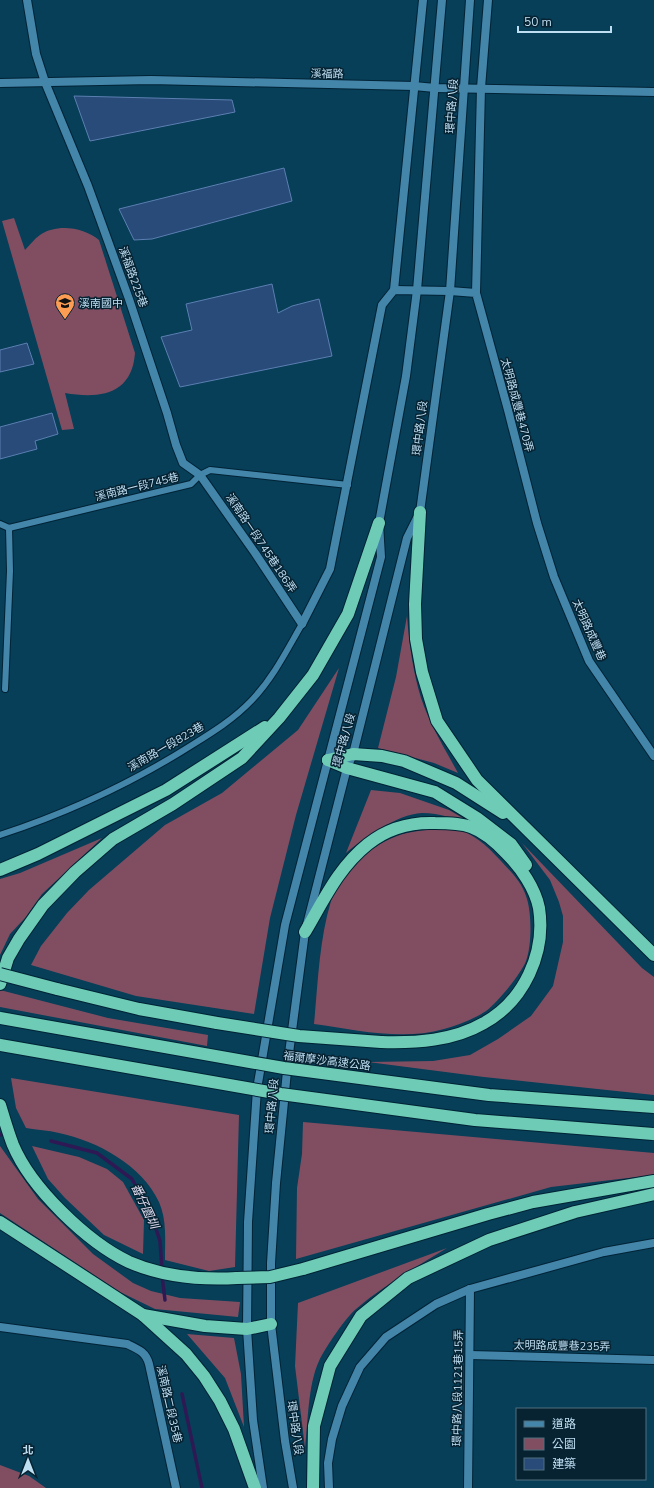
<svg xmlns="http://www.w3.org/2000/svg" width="654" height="1488" font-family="'Nunito Sans','Noto Sans TC',sans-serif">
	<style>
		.green { fill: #814e61 }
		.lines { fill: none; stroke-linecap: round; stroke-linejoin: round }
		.stream { stroke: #2f1954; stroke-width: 3.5 }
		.building { fill: #284b79; stroke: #5b7fb1 }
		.service-casing { stroke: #002335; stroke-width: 8 }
		.minor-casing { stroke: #002335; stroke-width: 10 }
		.tertiary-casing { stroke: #002335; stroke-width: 10 }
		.motorway-casing { stroke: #002335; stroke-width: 14 }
		.service { stroke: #4485aa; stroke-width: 6 }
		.minor { stroke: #4485aa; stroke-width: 8 }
		.tertiary { stroke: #4485aa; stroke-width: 8 }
		.motorway { stroke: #6eccb6; stroke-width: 12 }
		.motorway-bridge-casing { stroke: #002335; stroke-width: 14; stroke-linecap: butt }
		.motorway-bridge { stroke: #6eccb6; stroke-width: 12 }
		.labels { text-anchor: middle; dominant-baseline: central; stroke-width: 3; stroke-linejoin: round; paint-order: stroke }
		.street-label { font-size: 11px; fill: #bedef2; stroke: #072332 }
		.poi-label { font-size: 11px; fill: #bedef2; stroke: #072332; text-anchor: start }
		.water-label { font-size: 12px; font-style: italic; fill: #e3def2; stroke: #072332 }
	</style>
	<rect width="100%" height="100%" fill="#073e58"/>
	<g class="green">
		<path d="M14,218L25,250C30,245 34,239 40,235C58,223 84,228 99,240L135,353C132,395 99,399 65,393L74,429L62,430L2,221Z"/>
		<path d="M407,616C409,643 413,672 421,698C430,725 445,749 458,773L434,763L378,748L396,677Z"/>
		<polygon points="339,668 296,815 270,918 254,1014 136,996 31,965 41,946 67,913 89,890 165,825 222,793 298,730"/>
		<path d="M371,790L400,793L449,810L473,824C456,819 440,813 422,813C397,814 364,838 346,853Z"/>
		<path d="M458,829C478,837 487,846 501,861C511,872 521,881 526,896C532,912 532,945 526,961C521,974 497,1003 486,1011C474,1019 458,1025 444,1029C402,1041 357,1030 314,1024C318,983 319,941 331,901C340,870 376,840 407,833C424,829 442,829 458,829Z"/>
		<polygon points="102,838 42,894 25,918 10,934 0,955 0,879 20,873"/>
		<polygon points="522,843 642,968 654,977 654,1095 484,1077 368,1062 433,1061 470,1055 498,1039 531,1016 553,986 563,942 563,916 559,902 550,880"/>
		<polygon points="0,990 108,1018 208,1035 207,1046 0,1007"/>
		<path d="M11,1078L239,1115L235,1267L209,1271L165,1260C165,1241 167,1220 159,1202C142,1165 97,1141 59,1133C48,1130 37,1130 26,1128L16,1108Z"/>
		<polygon points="303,1122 654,1153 654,1175 551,1187 296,1259 297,1188 302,1154"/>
		<polygon points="0,1146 38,1199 93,1254 133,1283 151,1291 180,1298 240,1302 238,1317 155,1309 120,1292 0,1213"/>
		<polygon points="32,1146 79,1157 107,1169 123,1182 144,1220 143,1254 104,1235 65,1198 48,1179"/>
		<path d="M447,1248C416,1267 384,1285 356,1309C346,1317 325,1348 319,1361C308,1384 308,1423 305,1448L295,1366L298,1303Z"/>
		<polygon points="187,1334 234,1338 241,1374 244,1427 225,1378"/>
		<polygon points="0,1465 29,1476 46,1488 0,1488"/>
	</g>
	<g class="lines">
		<g class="stream">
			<polyline points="0,1134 1,1135"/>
			<polyline points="51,1141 97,1153 132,1179 151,1214 160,1241 162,1270"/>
			<polyline points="162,1276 165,1300"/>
			<polyline points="182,1394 202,1488"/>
		</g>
	</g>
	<g class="building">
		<polygon points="74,96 232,100 235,112 90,141"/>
		<polygon points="284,168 292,201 152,239 134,240 119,209"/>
		<polygon points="272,284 278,313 292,306 319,299 332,356 180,387 161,337 192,330 186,304"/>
		<polygon points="27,343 34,364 0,372 0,350"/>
		<polygon points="52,413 58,434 35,441 37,449 0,459 0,427"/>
	</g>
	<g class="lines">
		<g class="service-casing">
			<g id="service">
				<polyline points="0,524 9,528 191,484 200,475 210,470 348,485"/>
				<polyline points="5,689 10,571 9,528"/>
				<path d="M0,835C67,813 132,783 192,745C213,732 234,719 252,700C273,678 287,650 302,624"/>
			</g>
		</g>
		<g class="minor-casing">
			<g id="minor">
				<polyline points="394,290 423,0"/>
				<polyline points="476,293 481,88 488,0"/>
				<path d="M0,1327L127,1344C138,1349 146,1352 149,1364L176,1488"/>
				<polyline points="470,1355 654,1360"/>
				<polyline points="329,1488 328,1463 332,1439 342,1406 360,1367 386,1337 436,1304 470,1289 604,1252 654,1243"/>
				<polyline points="468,1488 470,1289"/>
			</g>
		</g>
		<g class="tertiary-casing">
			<g id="tertiary">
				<polyline points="27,0 36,54 45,82 88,186 129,299 167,413 176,445 183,463 200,475 255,553 302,624"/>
				<polyline points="0,83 151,80 414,86 435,88 654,92"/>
				<polyline points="302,624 330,569 382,305 394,290 450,291 476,293 508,410 537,523 554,577 589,661 654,756"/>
				<polyline points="263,1488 253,1420 247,1329 248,1222 257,1089 285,925 381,557 379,523 406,376 417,290 442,0"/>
				<polyline points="293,1488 285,1441 271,1324 271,1263 276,1183 288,1061 305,932 347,768 353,754 407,538 420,512 450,291 470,0"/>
			</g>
		</g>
		<g class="motorway-casing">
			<g id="motorway">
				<polyline points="420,512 415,604 416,639 422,672 437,721 477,780 654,955"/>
				<polyline points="328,760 347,768 435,792 477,818 511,844 526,865"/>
				<polyline points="328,760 353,754 382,756 404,761 456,783 503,813"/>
				<polyline points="0,870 38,854 166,790 265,727"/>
				<path d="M305,932C324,900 338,868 368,844C388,828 409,822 435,823C447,823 460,823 471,827C485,832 497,843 507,854C521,868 535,888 539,908C546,953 524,1001 484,1023C453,1041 416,1043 381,1042"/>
				<polyline points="0,984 8,958 19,939 43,905 75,872 113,839 173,804 242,758 279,718 313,675 348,614 379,523"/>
				<polyline points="57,989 139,1009 217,1023"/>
				<path d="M0,1105C4,1118 8,1132 13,1145C31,1188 87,1242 129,1262C163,1277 201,1280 237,1278"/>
				<polyline points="0,1222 143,1315 186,1354 204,1376 220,1401 234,1429 255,1488"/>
				<polyline points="303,1269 488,1214 533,1202 654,1181"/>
				<polyline points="143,1315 205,1326 247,1329 271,1324"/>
				<polyline points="313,1488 314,1426 330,1366 361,1316 408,1278 489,1240 575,1212 654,1194"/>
			</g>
		</g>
		<use href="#service" class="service"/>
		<use href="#minor" class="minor"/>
		<use href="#tertiary" class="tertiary"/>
		<use href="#motorway" class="motorway"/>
		<g class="motorway-bridge-casing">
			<g id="motorway-bridge">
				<polyline points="0,974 57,989"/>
				<polyline points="0,1018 284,1068 489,1095 654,1107"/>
				<polyline points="217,1023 299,1036 381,1042"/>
				<polyline points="0,1045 281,1094 475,1120 653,1134"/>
				<polyline points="237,1278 270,1277 303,1269"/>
			</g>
		</g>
		<use href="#motorway-bridge" class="motorway-bridge"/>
	</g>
	<defs>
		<g id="school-pin" transform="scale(1)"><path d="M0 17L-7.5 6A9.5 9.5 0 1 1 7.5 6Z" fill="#fc9d53" stroke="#072332"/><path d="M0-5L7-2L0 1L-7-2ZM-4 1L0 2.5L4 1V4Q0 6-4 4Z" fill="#111"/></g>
	</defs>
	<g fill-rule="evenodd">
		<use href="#school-pin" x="65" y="303"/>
	</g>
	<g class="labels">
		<g class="street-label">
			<text transform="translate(327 74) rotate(1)">溪福路</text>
			<text transform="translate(452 106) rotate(-86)">環中路八段</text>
			<text transform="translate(133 277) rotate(70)">溪福路225巷</text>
			<text transform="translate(517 405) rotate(75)">太明路成豐巷470弄</text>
			<text transform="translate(420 428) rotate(-83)">環中路八段</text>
			<text transform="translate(137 487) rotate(-14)">溪南路一段745巷</text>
			<text transform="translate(261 543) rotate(56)">溪南路一段745巷186弄</text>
			<text transform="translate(589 630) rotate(66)">太明路成豐巷</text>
			<text transform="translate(344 740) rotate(-74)">環中路八段</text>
			<text transform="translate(166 747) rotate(-30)">溪南路一段823巷</text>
			<text transform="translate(327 1061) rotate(7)">福爾摩沙高速公路</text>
			<text transform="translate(272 1106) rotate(-85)">環中路八段</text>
			<text transform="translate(562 1346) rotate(1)">太明路成豐巷235弄</text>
			<text transform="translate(458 1388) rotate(-89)">環中路八段1121巷15弄</text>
			<text transform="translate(169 1404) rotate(77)">溪南路二段35巷</text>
			<text transform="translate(295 1428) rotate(82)">環中路八段</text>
		</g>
		<g class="poi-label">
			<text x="79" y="303">溪南國中</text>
		</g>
		<g class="water-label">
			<text transform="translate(145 1206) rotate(65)">番仔園圳</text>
		</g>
	</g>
	<rect x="516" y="1408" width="130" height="72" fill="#072332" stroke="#506e7f"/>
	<rect x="524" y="1421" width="20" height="6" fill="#4485aa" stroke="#506e7f"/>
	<text x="552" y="1428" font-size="12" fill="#bedef2">道路</text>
	<rect x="524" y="1438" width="20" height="12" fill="#814e61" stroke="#506e7f"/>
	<text x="552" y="1448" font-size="12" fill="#bedef2">公園</text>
	<rect x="524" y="1458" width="20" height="12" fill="#284b79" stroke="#506e7f"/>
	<text x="552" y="1468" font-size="12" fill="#bedef2">建築</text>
	<g transform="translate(28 1460)" stroke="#072332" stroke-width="3" paint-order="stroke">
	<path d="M0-3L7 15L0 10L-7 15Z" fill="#bedef2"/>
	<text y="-6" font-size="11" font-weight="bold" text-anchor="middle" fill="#bedef2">北</text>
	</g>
	<path d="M518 26v6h93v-6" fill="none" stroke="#bedef2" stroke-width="2"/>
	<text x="524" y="26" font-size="12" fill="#bedef2" stroke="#072332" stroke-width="3" paint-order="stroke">50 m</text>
</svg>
